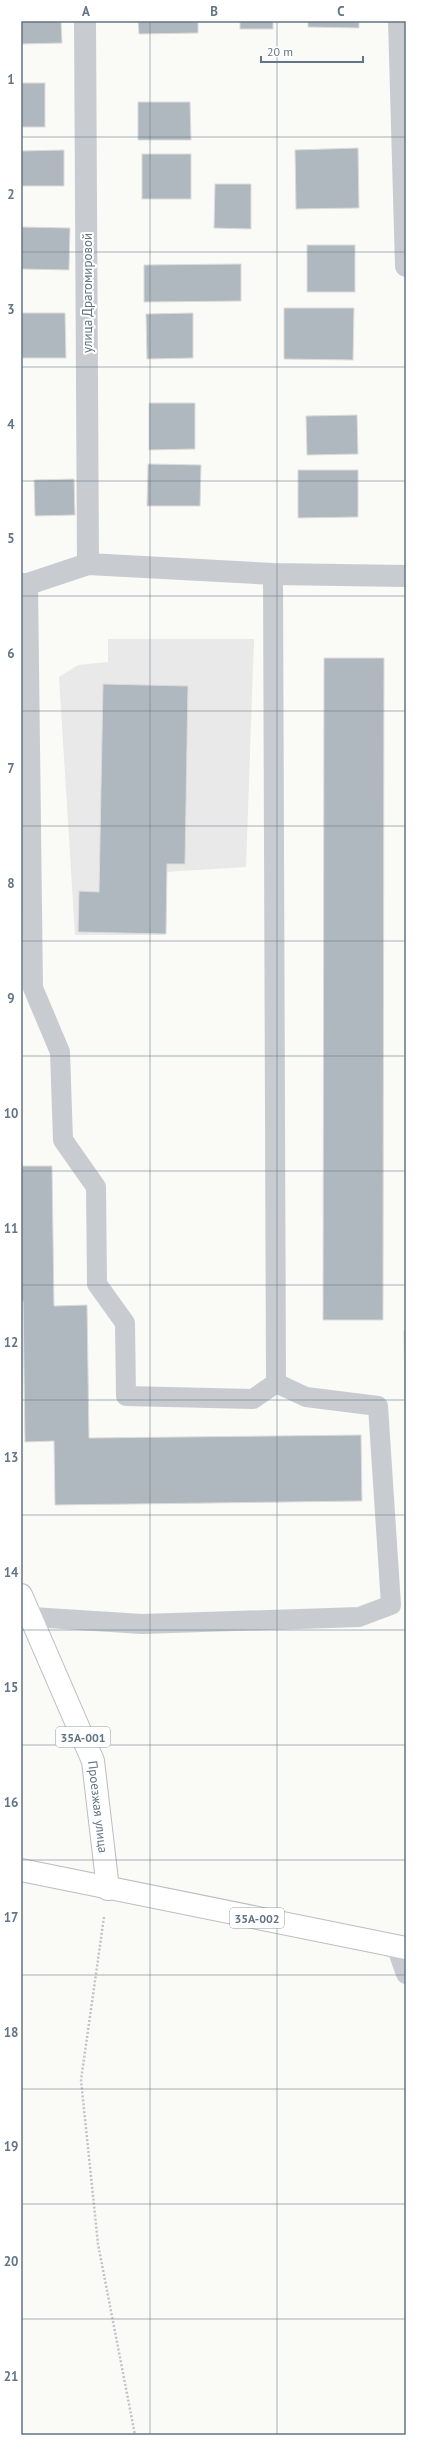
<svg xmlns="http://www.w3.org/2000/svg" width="427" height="2456" font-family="'PT Sans',sans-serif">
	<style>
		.built { fill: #e8e9e8 }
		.building { fill: #b0b8bf; stroke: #dcdcd9 }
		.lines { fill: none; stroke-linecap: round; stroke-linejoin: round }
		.highway-casing { stroke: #babec1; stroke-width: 24 }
		.path { stroke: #c1c4c6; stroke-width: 2.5; stroke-dasharray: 2 2; stroke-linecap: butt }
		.lane { stroke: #c8ccd0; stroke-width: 20 }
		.street { stroke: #c8ccd0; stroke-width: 22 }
		.highway { stroke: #fff; stroke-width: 22 }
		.grid { fill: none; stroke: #627485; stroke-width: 1; stroke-opacity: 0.55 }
		.labels { text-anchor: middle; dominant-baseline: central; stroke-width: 4; stroke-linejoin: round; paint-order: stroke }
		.shield { fill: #fff; stroke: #919eaa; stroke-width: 1 }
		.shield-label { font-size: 12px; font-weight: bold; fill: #627485 }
		.street-label { font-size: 13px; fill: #627485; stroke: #fff }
		.neatline { fill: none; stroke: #627485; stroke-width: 1.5 }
		.grid-label { font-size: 13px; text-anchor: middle; font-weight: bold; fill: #627485 }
	</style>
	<rect width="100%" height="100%" fill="#fafaf7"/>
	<polygon class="built" points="108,639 254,639 246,867 164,872 166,934 162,935 75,935 59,677 78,665 108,662"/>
	<g class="building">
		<polygon points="21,21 61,21 62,43 21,44"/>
		<polygon points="138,21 198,21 198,33 139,34"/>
		<rect x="240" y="21" width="33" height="8"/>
		<polygon points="308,21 359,21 359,28 308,27"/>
		<rect x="21" y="83" width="24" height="44"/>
		<polygon points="138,102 190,102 191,140 138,140"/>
		<polygon points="358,148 359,208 296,209 295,150"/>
		<polygon points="64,150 64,186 21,186 21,151"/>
		<rect x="142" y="154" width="49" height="45"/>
		<polygon points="215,184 251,184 251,229 214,228"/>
		<polygon points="21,227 70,228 69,270 21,269"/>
		<rect x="307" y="245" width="48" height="47"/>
		<polygon points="241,264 241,301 144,302 144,265"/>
		<polygon points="284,308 354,308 353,360 284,359"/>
		<polygon points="21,313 65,313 66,358 21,358"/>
		<polygon points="193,313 193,358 147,359 146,314"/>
		<polygon points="149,403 195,403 195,449 149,450"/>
		<polygon points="357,415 358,454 307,455 306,416"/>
		<polygon points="148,464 201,465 200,506 147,506"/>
		<polygon points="298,470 358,470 358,517 298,518"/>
		<polygon points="74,479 75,515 35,516 34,480"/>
		<polygon points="324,658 384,658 383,1320 323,1320"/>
		<polygon points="103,684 188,686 185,864 167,864 166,934 78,932 79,891 99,892"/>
		<polygon points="21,1166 52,1166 54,1306 87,1305 89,1438 361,1435 362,1501 55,1505 54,1441 25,1442 23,1301 21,1301"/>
		<polygon points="404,1331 406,1331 406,1466"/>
	</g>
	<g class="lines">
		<g class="highway-casing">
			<g id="highway">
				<path id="s1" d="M21,1595L93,1761L108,1889"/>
				<polyline points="21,1870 406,1948"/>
			</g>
		</g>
		<polyline class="path" points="104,1917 81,2080 98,2244 135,2435"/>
		<g class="lane">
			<polyline points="28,584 33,988 60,1052 63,1140 96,1187 97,1284 125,1323 126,1396 253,1399 276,1383 273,574"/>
			<polyline points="32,1617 142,1624 359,1617 391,1605 378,1406 306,1397 276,1383"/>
			<polyline points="396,1946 406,1974"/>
		</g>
		<g class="street">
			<polyline points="85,21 88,564"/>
			<polyline points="399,21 406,266"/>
			<polyline points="21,584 28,584 88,564 273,574 406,576"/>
		</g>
		<use href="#highway" class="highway"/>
	</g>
	<path class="grid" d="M150,21V2435M277,21V2435M21,137H406M21,252H406M21,367H406M21,481H406M21,596H406M21,711H406M21,826H406M21,941H406M21,1056H406M21,1171H406M21,1285H406M21,1400H406M21,1515H406M21,1630H406M21,1745H406M21,1860H406M21,1975H406M21,2089H406M21,2204H406M21,2319H406"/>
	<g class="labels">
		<g class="shield">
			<rect x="56" y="1727" width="54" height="20" rx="3"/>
			<rect x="230" y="1908" width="54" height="20" rx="3"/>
		</g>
		<g class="shield-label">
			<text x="83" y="1737">35А-001</text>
			<text x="257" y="1918">35А-002</text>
		</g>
		<g class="street-label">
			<text transform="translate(87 293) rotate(-90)">улица Драгомировой</text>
			<text stroke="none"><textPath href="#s1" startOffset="227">Проезжая улица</textPath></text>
		</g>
	</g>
	<rect width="427" height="2456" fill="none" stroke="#ffffff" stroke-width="44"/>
	<path d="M261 56v6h102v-6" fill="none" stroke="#627485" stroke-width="2"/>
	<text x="267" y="56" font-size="12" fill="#627485" stroke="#ffffff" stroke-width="3" paint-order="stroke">20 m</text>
	<rect x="22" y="22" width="383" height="2412" class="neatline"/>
	<g class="grid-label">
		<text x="86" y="16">A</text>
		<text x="214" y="16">B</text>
		<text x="341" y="16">C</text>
		<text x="11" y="84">1</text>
		<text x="11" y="199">2</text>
		<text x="11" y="314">3</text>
		<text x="11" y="429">4</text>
		<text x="11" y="543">5</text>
		<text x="11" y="658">6</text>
		<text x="11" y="773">7</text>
		<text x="11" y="888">8</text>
		<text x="11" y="1003">9</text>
		<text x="11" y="1118">10</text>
		<text x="11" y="1233">11</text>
		<text x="11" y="1347">12</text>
		<text x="11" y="1462">13</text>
		<text x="11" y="1577">14</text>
		<text x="11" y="1692">15</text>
		<text x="11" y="1807">16</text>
		<text x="11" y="1922">17</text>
		<text x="11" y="2037">18</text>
		<text x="11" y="2151">19</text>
		<text x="11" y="2266">20</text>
		<text x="11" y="2381">21</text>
	</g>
</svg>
